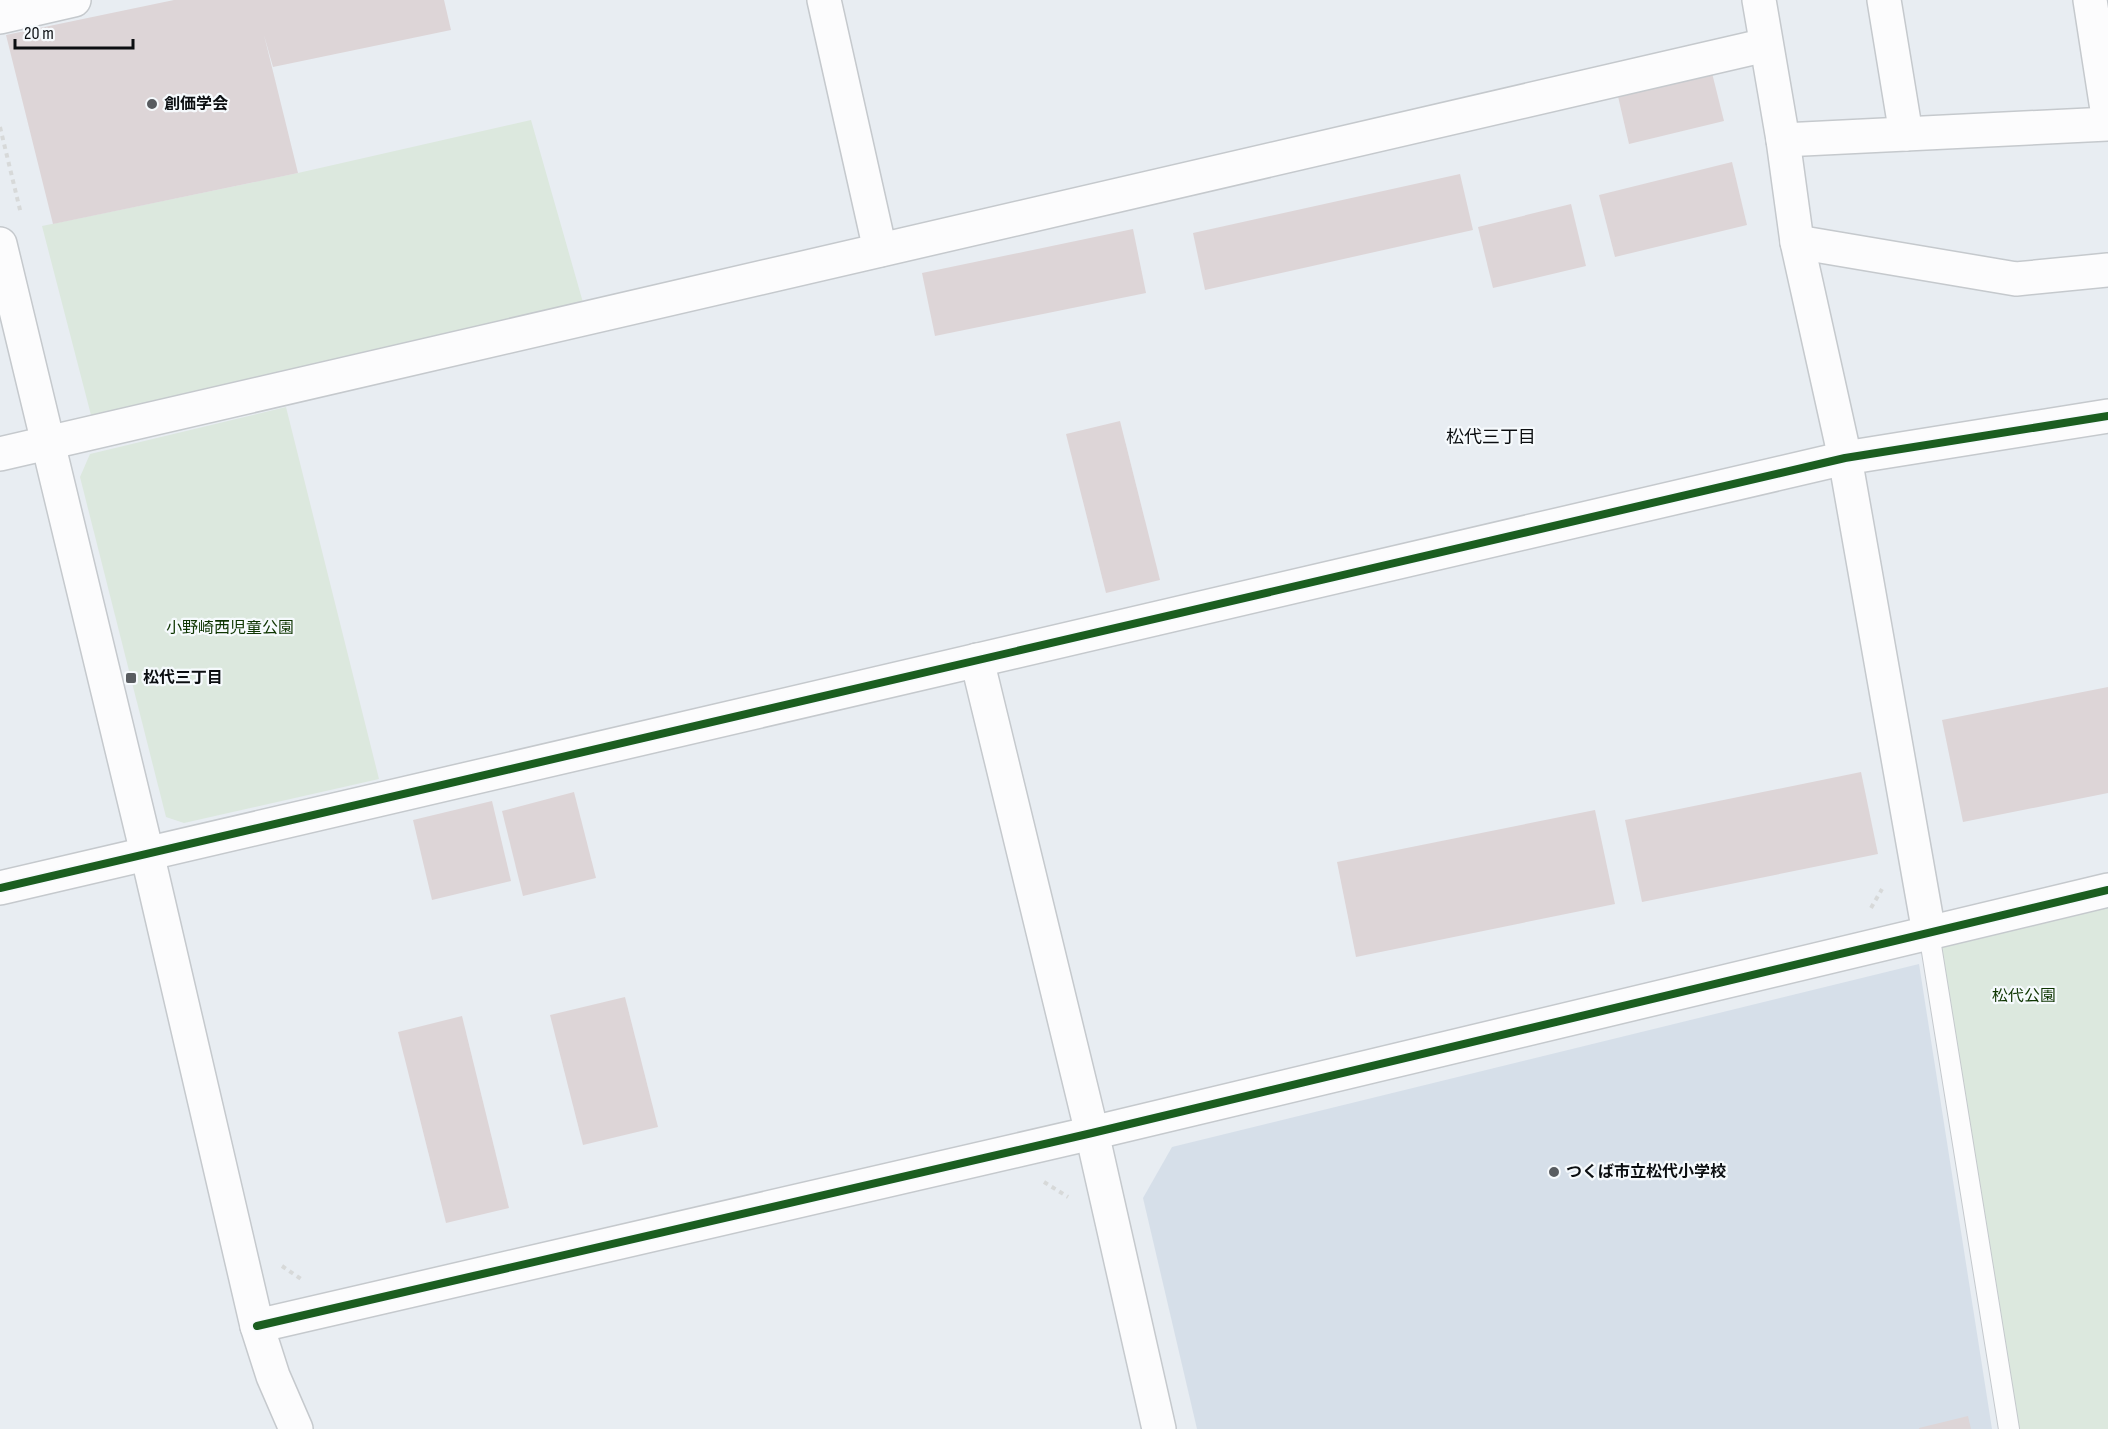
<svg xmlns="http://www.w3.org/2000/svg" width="2108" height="1429" font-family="'Sofia Sans Condensed','Noto Sans JP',sans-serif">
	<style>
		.built { fill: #d6dfe9 }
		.green { fill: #dce8de }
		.building { fill: #ddd5d7 }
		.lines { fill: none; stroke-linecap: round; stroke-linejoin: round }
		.lane-casing { stroke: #c5c9cd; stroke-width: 22 }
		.street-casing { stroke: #c5c9cd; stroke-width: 36 }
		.secondary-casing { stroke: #c5c9cd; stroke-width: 36 }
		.path { stroke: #d7d9d9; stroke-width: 4; stroke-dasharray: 4.5 4.5; stroke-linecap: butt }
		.lane { stroke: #fcfcfd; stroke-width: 20 }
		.street { stroke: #fcfcfd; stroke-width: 33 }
		.secondary { stroke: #fcfcfd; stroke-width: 33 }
		.cycleway-casing { stroke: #f6fafd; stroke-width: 11 }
		.cycleway { stroke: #1b5e20; stroke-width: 8 }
		.poi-dot { fill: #585c60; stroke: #f6fafd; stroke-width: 2 }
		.labels { text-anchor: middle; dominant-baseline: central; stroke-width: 4.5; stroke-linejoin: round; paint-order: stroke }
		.poi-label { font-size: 16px; font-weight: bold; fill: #0b0e11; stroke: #f6fafd; text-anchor: start }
		.park-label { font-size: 16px; fill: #0e3501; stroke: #f6fafd }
		.neighbourhood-label { font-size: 18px; fill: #0b0e11; stroke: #f6fafd }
	</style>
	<rect width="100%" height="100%" fill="#e8edf2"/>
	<polygon class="built" points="1919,964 1992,1429 1197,1429 1143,1198 1172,1147"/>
	<g class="green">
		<polygon points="531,120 584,306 92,419 42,226 298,173"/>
		<polygon points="286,407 379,779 184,823 166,817 80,477 90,454"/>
		<polygon points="2108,890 2108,1429 2009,1429 1929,933"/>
	</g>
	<g class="building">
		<polygon points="174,0 444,0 451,30 273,67 264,35 298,173 53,224 6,35"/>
		<polygon points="1711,69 1724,121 1629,144 1617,92"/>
		<polygon points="1732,162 1747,225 1615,257 1599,195"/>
		<polygon points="1460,174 1473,230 1205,290 1193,233"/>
		<polygon points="1571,204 1586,266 1493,288 1478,227"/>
		<polygon points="1133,229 1146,293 935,336 922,273"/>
		<polygon points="1120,421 1160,580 1106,593 1066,434"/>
		<polygon points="2108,687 2108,793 1963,822 1942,720"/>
		<polygon points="1861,772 1878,854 1642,902 1625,820"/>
		<polygon points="574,792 596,878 523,896 502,811"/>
		<polygon points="492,801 511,881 432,900 413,820"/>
		<polygon points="1595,810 1615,904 1356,957 1337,862"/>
		<polygon points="625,997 658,1127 583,1145 550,1015"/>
		<polygon points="462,1016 509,1208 446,1223 398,1032"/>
		<polygon points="1968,1416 1971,1429 1919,1429 1919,1428"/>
	</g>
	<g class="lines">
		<g class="lane-casing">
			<polyline id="lane" points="1929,933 2009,1429"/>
		</g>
		<g class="street-casing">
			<g id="street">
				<polyline points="824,0 880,250"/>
				<polyline points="1759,0 1783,140 1797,242 1845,458 1929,933"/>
				<polyline points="1884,0 1906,134"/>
				<polyline points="2090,0 2108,116"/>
				<polyline points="0,17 74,0"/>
				<polyline points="1783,140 2108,124"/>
				<polyline points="1797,242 2016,279 2108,270"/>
				<polyline points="0,454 1766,45"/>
				<polyline points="977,660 1092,1133"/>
				<polyline points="0,888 1845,458 2108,416"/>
				<polyline points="257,1326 273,1376 296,1429"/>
			</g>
		</g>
		<g class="secondary-casing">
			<g id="secondary">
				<polyline points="0,244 147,853 257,1326 1092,1133 2108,890"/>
				<polyline points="1092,1133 1159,1429"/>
			</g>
		</g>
		<g class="path">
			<polyline points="0,127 21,214"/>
			<polyline points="1871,908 1882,889"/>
			<polyline points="1044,1182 1068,1197"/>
			<polyline points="282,1266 301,1279"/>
		</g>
		<use href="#lane" class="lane"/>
		<use href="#street" class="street"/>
		<use href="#secondary" class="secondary"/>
		<g class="cycleway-casing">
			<g id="cycleway">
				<polyline points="0,888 1845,458 2108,416"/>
				<polyline points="257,1326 1092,1133 2108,890"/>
			</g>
		</g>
		<use href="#cycleway" class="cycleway"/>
	</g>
	<g class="poi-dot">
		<circle cx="152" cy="104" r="6"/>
		<rect x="125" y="672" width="12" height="12" rx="3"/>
		<circle cx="1554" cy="1172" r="6"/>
	</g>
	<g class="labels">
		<g class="poi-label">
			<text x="164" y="104">創価学会</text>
			<text x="143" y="678">松代三丁目</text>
			<text x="1566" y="1172">つくば市立松代小学校</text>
		</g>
		<g class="park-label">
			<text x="230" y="628">小野崎西児童公園</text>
			<text x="2024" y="996">松代公園</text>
		</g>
		<g class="neighbourhood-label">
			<text x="1491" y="437">松代三丁目</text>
		</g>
	</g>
	<path d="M15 39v9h118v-9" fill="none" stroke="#0b0e11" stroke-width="3"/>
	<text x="24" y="39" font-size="18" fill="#0b0e11" stroke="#f6fafd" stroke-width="4.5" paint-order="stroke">20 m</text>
</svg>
